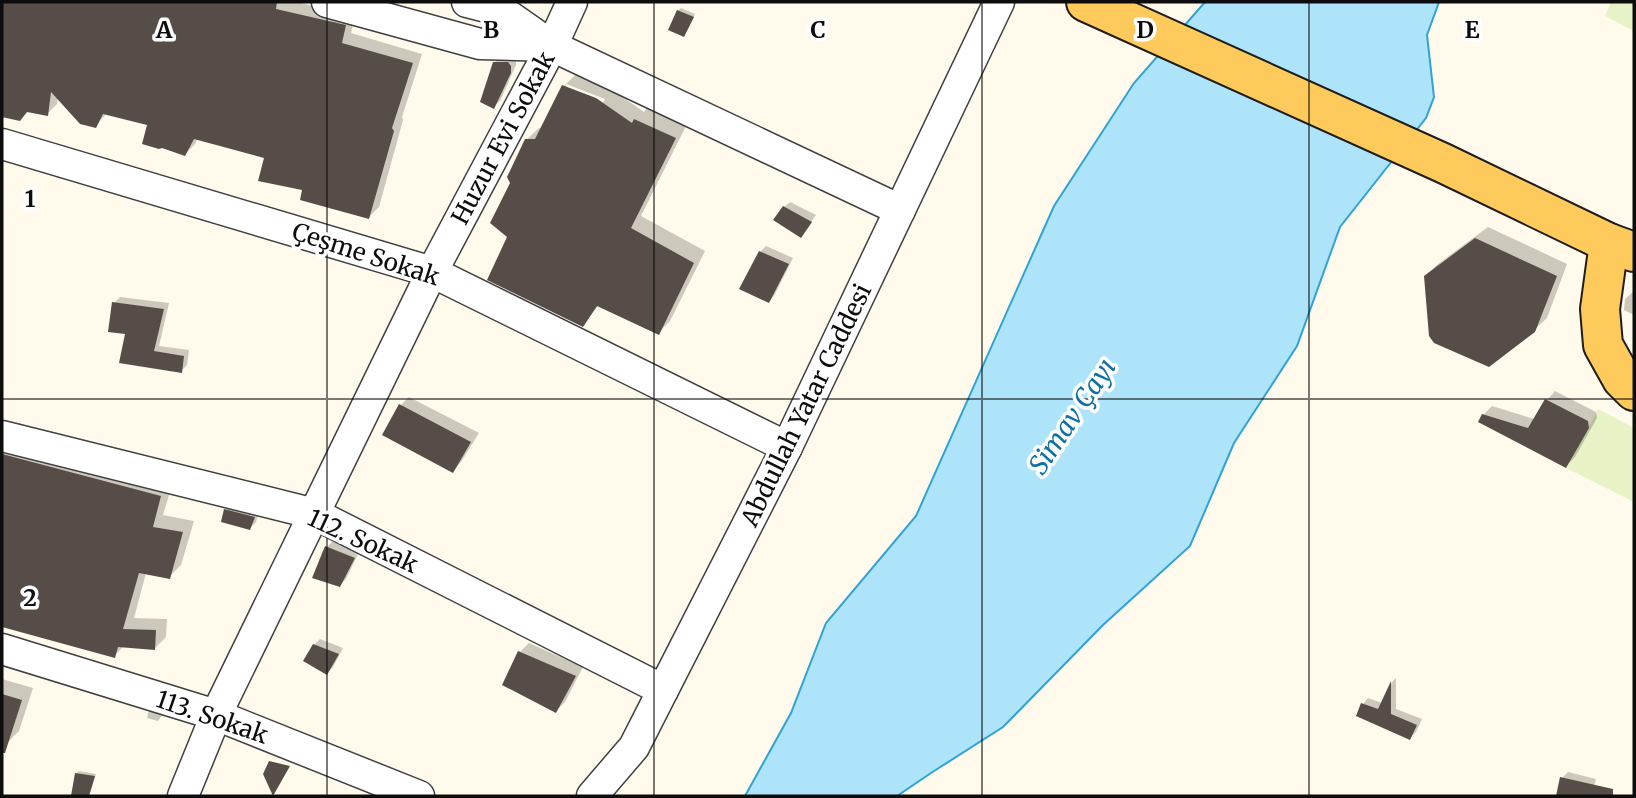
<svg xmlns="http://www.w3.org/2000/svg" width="1636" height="798" font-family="Merriweather,serif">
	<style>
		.pitch { fill: #e7f3c6 }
		.water { fill: #ade4fa; stroke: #30a2d6; stroke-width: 2 }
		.shadow { fill: #0003; fill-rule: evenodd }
		.building { fill: #564d48 }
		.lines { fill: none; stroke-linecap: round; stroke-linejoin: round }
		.minor-casing { stroke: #404040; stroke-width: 33 }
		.major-casing { stroke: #1e1e1e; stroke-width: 42 }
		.minor { stroke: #fff; stroke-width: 30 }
		.major { stroke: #ffca5c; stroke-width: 38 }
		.grid { fill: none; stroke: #0d0d0d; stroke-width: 2; stroke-opacity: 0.55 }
		.labels { text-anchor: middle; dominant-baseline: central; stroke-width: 7; stroke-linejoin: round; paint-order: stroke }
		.street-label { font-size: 24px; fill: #0d0d0d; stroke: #fff }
		.water-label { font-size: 26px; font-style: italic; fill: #0e71a6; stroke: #fff }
		.grid-label { font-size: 23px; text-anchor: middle; font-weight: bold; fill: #0d0d0d; stroke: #fff; stroke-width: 7; stroke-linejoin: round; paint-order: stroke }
	</style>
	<rect width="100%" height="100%" fill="#fffaec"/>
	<g class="pitch">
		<polygon points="1611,2 1634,2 1634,31 1605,16"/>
		<polygon points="1598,409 1634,428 1634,502 1566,468"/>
	</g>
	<polygon class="water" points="1205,2 1439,2 1427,35 1434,97 1426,118 1340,227 1297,346 1234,443 1190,546 1103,625 1003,727 931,773 897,796 745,796 791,713 826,623 916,516 1054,206 1134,83"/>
	<g class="shadow">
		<polygon points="2,2 296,2 355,15 351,33 422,54 402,117 403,120 379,207 369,217 304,189 266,157 198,138 195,144 185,154 149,124 107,113 95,126 58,97 57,104 47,114 28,110 19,119 2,115"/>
		<polygon points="681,8 695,14 686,32 678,11"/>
		<polygon points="500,57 516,60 516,65 500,101 494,106 494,63"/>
		<path d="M576,74L608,87L644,112L647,108L686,126L641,216L705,251L670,321L658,333L599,305L582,325L509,237L512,183L526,140L539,128H542L564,86ZM566,84L605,99L603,103L566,88Z"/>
		<polygon points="790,202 816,215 801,236 784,207"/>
		<polygon points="1488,227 1567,264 1547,318 1534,330 1425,276 1438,264"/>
		<polygon points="766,246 793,258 774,296 769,301 760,252"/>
		<polygon points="1634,291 1634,315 1624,310 1625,299"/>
		<polygon points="120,297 169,303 159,346 189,350 187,365 181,371 128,333 114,303"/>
		<polygon points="1555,391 1596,412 1597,418 1575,457 1566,466 1483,415 1492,406 1534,419 1547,400"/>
		<polygon points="409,397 479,433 461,462 453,471 401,405"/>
		<polygon points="2,438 172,485 163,515 194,521 181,565 169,577 146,573 134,618 167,619 166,637 154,649 124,646 114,656 2,626"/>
		<polygon points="232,505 259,511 256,522 250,528 226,510"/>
		<polygon points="333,541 359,552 346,579 340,585 327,547"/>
		<polygon points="320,639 343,648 333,667 327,673 314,645"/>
		<polygon points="529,643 583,667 565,702 556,711 504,684 520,652"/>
		<polygon points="1396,678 1396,709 1422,719 1416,732 1410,738 1363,704 1368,698 1382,703 1392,682"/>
		<polygon points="2,679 33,688 19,731 8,742 2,741"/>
		<polygon points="150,710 163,714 158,721 147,718 148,713"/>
		<polygon points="79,771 96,774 89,796 73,796 76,774"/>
		<polygon points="1568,772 1596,779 1591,796 1557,796 1562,778"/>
	</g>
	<g class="building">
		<polygon points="2,2 277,2 276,9 346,25 342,43 413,63 392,128 394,131 369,219 300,200 302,190 258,181 264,158 194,139 185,156 162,148 159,149 142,144 147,125 103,114 96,128 80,124 51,92 48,116 27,112 20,121 2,117"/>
		<polygon points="677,10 694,17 684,37 668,30"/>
		<polygon points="493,62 508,62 511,66 511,73 494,109 480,102"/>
		<polygon points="562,85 596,98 632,123 634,119 676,138 631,228 694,263 659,335 597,306 583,327 487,280 507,237 490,223 510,183 507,177 525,139 535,139"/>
		<polygon points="783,206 812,222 801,238 773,220"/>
		<polygon points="1475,238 1557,276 1535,332 1489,367 1434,343 1429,336 1424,276"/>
		<polygon points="759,251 789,264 769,303 739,289"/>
		<polygon points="112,302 164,309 154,351 184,356 182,373 119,363 125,334 108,332"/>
		<polygon points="1545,399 1588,421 1589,428 1566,468 1478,422 1482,414 1528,428"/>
		<polygon points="399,404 471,442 453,473 382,435"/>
		<polygon points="2,454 161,496 153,527 183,532 170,579 139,573 123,629 156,630 155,650 118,647 115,658 2,627"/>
		<polygon points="224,509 255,517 250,530 221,522"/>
		<polygon points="325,546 355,558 340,587 312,578"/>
		<polygon points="313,644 339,654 327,675 303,661"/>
		<polygon points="518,651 576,676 556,713 502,685"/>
		<polygon points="1391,681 1391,714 1417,725 1410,740 1356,716 1361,703 1378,709"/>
		<polygon points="2,694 22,700 5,753 2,753"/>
		<polygon points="269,761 290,766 273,796 263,774"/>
		<polygon points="75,773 95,776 89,796 71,796"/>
		<polygon points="1560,777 1613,789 1613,796 1556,796"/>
	</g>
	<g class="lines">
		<g class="minor-casing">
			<g id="minor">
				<polyline points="327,2 480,44 552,46 502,11 467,2"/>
				<polyline points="552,46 900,210"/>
				<polyline points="2,144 432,272 787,447"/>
				<polyline points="2,436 315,514 663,690"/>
				<polyline points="2,649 216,715 419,796"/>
				<polyline points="183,796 216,715 432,272 552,46 572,2"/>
				<polyline points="592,796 634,747 663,690 787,447 999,2"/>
			</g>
		</g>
		<g class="major-casing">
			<g id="major">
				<polyline points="1086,2 1443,163 1609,243 1634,252"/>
				<polyline points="1609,243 1600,309 1603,345 1622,379 1634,391"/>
			</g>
		</g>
		<use href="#minor" class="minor"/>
		<use href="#major" class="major"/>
	</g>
	<path class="grid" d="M327,2V796M654,2V796M982,2V796M1309,2V796M2,399H1634"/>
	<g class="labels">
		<g class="street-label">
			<text transform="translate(503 138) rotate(-62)">Huzur Evi Sokak</text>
			<text transform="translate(366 254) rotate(18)">Çeşme Sokak</text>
			<text transform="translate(806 405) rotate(-64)">Abdullah Yatar Caddesi</text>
			<text transform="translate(363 541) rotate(25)">112. Sokak</text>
			<text transform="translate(212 717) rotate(19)">113. Sokak</text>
		</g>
		<g class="water-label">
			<text transform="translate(1072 416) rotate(-56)">Simav Çayı</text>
		</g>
	</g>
	<g class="grid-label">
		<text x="164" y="38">A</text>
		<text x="491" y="38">B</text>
		<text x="818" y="38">C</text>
		<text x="1145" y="38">D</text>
		<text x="1472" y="38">E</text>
		<text x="30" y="207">1</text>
		<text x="30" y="606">2</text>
	</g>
	<rect width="1636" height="798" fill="none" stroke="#0d0d0d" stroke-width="7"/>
</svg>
